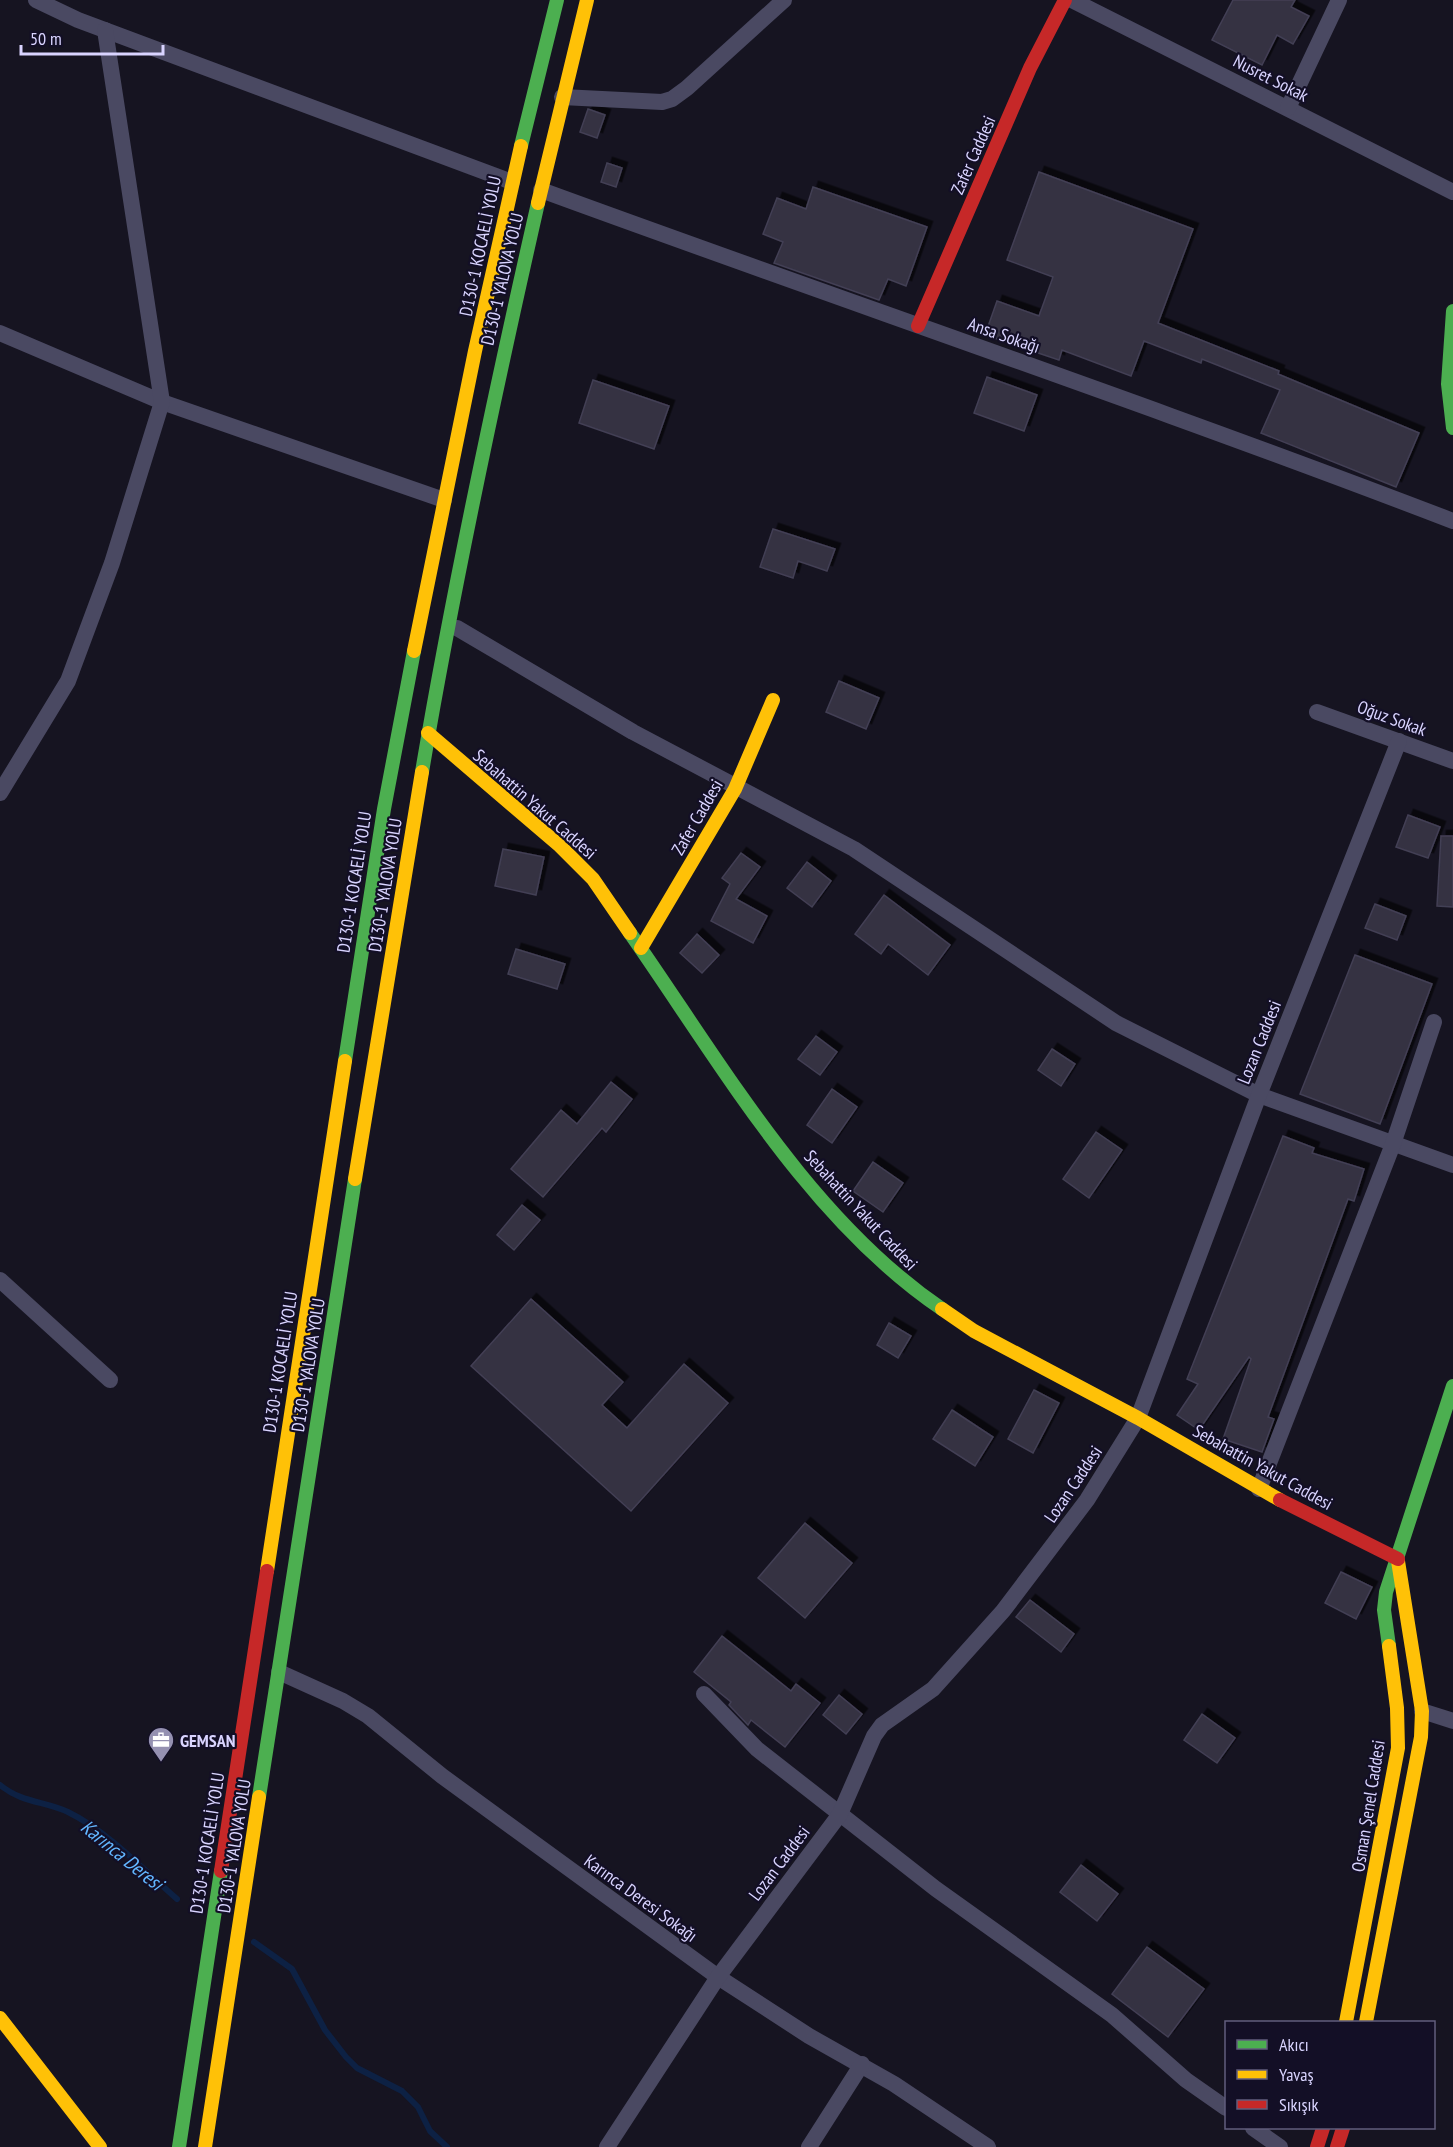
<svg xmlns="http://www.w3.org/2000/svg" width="1453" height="2147" font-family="'PT Sans Narrow',sans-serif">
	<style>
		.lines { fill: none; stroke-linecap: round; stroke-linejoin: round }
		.stream { stroke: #0d2144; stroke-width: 6 }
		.building { fill: #343243; stroke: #433f54; stroke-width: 1.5; filter: url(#shadow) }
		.street { stroke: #4a4962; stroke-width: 16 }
		.fast { stroke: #4caf50; stroke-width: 14 }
		.slow { stroke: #ffc107; stroke-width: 14 }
		.jam { stroke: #c62828; stroke-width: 14 }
		.labels { text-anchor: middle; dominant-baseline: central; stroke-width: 4.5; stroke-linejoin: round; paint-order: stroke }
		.street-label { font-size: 18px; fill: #d9d4ff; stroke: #130f26 }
		.poi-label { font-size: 18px; font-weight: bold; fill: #d9d4ff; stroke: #130f26; text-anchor: start }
		.water-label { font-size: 20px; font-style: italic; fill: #62b6ff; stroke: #130f26 }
	</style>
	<defs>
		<filter id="shadow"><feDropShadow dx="5.5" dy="-5.5" stdDeviation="0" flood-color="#0009"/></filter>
	</defs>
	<rect width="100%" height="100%" fill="#161421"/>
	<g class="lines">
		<g class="stream">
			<path d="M0,1785C22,1803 44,1801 68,1812C107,1831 145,1871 177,1899"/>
			<polyline points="254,1942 292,1969 325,2030 346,2057 357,2068 402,2091 418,2107 430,2131 447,2147"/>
		</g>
	</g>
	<g class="building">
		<polygon points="1233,0 1295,0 1291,7 1309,16 1293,44 1277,35 1262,65 1212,40"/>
		<polygon points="588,109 605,115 597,138 580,132"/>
		<polygon points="607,163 622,168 616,187 601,182"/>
		<polygon points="1039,172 1193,229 1158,323 1279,371 1278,374 1419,433 1396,487 1261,433 1280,390 1202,359 1201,363 1144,341 1131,376 1062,350 1059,360 985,335 997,301 1039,316 1053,277 1007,260"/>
		<polygon points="813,187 927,227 906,286 888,279 879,300 774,263 783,242 763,234 777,198 806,209"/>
		<polygon points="987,377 1037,395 1024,431 974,413"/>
		<polygon points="593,380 669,406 654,449 579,423"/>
		<polygon points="773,529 835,549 827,571 798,561 793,578 760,567"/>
		<polygon points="839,681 879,698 866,729 826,712"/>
		<polygon points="1408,815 1440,827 1428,858 1396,847"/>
		<polygon points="1441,836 1453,836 1453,907 1437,906"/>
		<polygon points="503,849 544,857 536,895 495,886"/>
		<polygon points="741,853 760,867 736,899 767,916 753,943 711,921 730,884 722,878"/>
		<polygon points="807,862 831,881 812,907 787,888"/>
		<polygon points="884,895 950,945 928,975 888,944 881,954 855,934"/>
		<polygon points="1375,904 1406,916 1397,940 1365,928"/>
		<polygon points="697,934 719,955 702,973 680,953"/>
		<polygon points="516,949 565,964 557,989 508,974"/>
		<polygon points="1355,955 1432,984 1380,1124 1300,1094"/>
		<polygon points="816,1036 837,1052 820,1075 798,1059"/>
		<polygon points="1052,1049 1075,1064 1061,1086 1038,1070"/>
		<polygon points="611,1082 632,1099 606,1132 602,1128 543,1197 511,1169 561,1110 577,1124"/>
		<polygon points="832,1089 857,1107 832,1143 807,1125"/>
		<polygon points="1096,1132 1122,1150 1089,1198 1063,1179"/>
		<polygon points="1283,1136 1314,1148 1312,1153 1364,1169 1354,1201 1348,1199 1268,1417 1274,1419 1262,1452 1223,1439 1251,1359 1249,1357 1199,1430 1177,1415 1198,1384 1187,1379"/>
		<polygon points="873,1162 903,1183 883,1212 853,1191"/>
		<polygon points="522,1205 540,1220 514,1250 497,1235"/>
		<polygon points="531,1299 623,1382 602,1405 627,1428 684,1364 728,1403 631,1511 471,1366"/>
		<polygon points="889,1323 911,1336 898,1358 877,1345"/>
		<polygon points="1034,1390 1059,1403 1033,1453 1008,1439"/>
		<polygon points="952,1410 993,1437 975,1466 933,1439"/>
		<polygon points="805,1523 852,1563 805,1618 758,1578"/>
		<polygon points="1341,1572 1372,1587 1356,1619 1325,1603"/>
		<polygon points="1030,1600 1074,1634 1061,1652 1016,1617"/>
		<polygon points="722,1636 791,1691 796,1684 820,1703 785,1747 751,1720 748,1725 729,1705 731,1702 694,1672"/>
		<polygon points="839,1695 862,1714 846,1734 823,1715"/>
		<polygon points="1202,1714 1235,1738 1217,1763 1184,1740"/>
		<polygon points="1081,1865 1118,1894 1097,1921 1060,1892"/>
		<polygon points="1147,1947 1204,1989 1168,2037 1112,1994"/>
	</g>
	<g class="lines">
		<g class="street">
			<polyline points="36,0 78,20 512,182"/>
			<polyline points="1072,0 1453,192"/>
			<polyline points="562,97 662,102 672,99 687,88 784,0"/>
			<polyline points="1288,108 1339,0"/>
			<path d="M541,190C844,301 1151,405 1453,521"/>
			<polyline points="0,333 162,402 444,500"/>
			<polyline points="457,628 633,732 854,849 1116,1023 1259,1095 1453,1165"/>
			<polyline points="1317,712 1453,761"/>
			<polyline points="0,793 68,681 112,563 162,402 105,30"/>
			<polyline points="0,1280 110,1380"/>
			<polyline points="1259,1489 1393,1144 1434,1022"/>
			<polyline points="279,1672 343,1701 368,1716 442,1776 718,1977 809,2036 894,2084 988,2147"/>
			<polyline points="704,1694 757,1749 936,1889 1112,2015 1186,2080 1226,2108"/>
			<polyline points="1422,1711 1453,1721"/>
			<polyline points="1253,2128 1280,2147"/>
			<polyline points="607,2147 718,1977 840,1814 874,1736 882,1725 933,1689 1003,1611 1087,1500 1138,1418 1259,1095 1399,741"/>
			<polyline points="809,2147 862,2064"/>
		</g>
		<g class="fast">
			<polyline points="521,146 557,0"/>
			<polyline points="1453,311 1448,384 1453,428"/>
			<path d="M422,772C454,582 495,392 538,203"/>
			<path d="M630,933C721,1063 809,1219 942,1309"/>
			<polyline points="345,1061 384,809 414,651"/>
			<polyline points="1389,1646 1384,1610 1386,1592 1453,1386"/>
			<polyline points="259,1797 355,1179"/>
			<polyline points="179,2147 221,1871"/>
		</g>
		<g class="slow">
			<polyline points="538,203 587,0"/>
			<polyline points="414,651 475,351 521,146"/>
			<polyline points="428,733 560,846 593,879 630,933"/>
			<polyline points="641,948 735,789 773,700"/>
			<polyline points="355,1179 422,772"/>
			<polyline points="942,1309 974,1331 1138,1418 1280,1500"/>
			<polyline points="267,1571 345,1061"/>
			<polyline points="0,2018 100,2147"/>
			<polyline points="1346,2022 1398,1748 1397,1708 1389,1646"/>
			<polyline points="1366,2022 1421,1737 1422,1711 1398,1561"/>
			<polyline points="205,2147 259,1797"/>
		</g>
		<g class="jam">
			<polyline points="918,326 1030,68 1065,0"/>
			<polyline points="1280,1500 1398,1559"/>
			<polyline points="221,1871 267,1571"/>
			<polyline points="1317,2147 1323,2128"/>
			<polyline points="1337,2147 1343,2128"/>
		</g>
	</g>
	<defs>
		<g id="office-pin" transform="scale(1.35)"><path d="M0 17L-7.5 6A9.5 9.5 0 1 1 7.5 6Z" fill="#9591b1" stroke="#130f26"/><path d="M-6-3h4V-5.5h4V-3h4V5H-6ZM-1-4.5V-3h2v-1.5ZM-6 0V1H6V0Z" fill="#fff"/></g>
	</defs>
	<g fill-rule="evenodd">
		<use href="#office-pin" x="161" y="1740"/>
	</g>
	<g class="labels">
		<g class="street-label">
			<text transform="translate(1271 78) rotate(27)">Nusret Sokak</text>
			<text transform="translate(973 155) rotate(-66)">Zafer Caddesi</text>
			<text transform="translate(480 246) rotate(-78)">D130-1 KOCAELİ YOLU</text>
			<text transform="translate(502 279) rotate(-77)">D130-1 YALOVA YOLU</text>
			<text transform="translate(1004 335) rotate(19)">Ansa Sokağı</text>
			<text transform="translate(1392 718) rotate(20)">Oğuz Sokak</text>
			<text transform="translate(535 804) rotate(41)">Sebahattin Yakut Caddesi</text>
			<text transform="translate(697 817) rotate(-60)">Zafer Caddesi</text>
			<text transform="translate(354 882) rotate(-81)">D130-1 KOCAELİ YOLU</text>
			<text transform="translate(385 885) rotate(-81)">D130-1 YALOVA YOLU</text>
			<text transform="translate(1259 1042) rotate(-68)">Lozan Caddesi</text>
			<text transform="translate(861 1210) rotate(47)">Sebahattin Yakut Caddesi</text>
			<text transform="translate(280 1362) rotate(-81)">D130-1 KOCAELİ YOLU</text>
			<text transform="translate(308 1365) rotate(-81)">D130-1 YALOVA YOLU</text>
			<text transform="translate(1263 1467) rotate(29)">Sebahattin Yakut Caddesi</text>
			<text transform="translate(1073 1484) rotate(-56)">Lozan Caddesi</text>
			<text transform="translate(1368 1806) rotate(-81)">Osman Şenel Caddesi</text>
			<text transform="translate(207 1843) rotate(-81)">D130-1 KOCAELİ YOLU</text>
			<text transform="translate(234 1846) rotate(-81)">D130-1 YALOVA YOLU</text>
			<text transform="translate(779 1863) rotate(-53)">Lozan Caddesi</text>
			<text transform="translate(641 1898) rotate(36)">Karınca Deresi Sokağı</text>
		</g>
		<g class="poi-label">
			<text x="180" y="1740">GEMSAN</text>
		</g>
		<g class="water-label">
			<text transform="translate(122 1855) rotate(39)">Karınca Deresi</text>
		</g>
	</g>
	<rect x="1225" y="2021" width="210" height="108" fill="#130f26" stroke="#625e7d" stroke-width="1.5"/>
	<rect x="1237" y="2040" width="30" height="9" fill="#4caf50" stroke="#625e7d" stroke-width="1.5"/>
	<text x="1279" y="2051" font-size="18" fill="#d9d4ff">Akıcı</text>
	<rect x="1237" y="2070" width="30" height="9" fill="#ffc107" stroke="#625e7d" stroke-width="1.5"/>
	<text x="1279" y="2081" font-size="18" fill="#d9d4ff">Yavaş</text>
	<rect x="1237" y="2100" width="30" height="9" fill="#c62828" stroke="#625e7d" stroke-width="1.5"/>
	<text x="1279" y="2111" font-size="18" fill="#d9d4ff">Sıkışık</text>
	<path d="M21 45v9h142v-9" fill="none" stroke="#d9d4ff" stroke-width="3"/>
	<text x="30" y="45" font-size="18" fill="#d9d4ff" stroke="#130f26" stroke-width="4.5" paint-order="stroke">50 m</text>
</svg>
